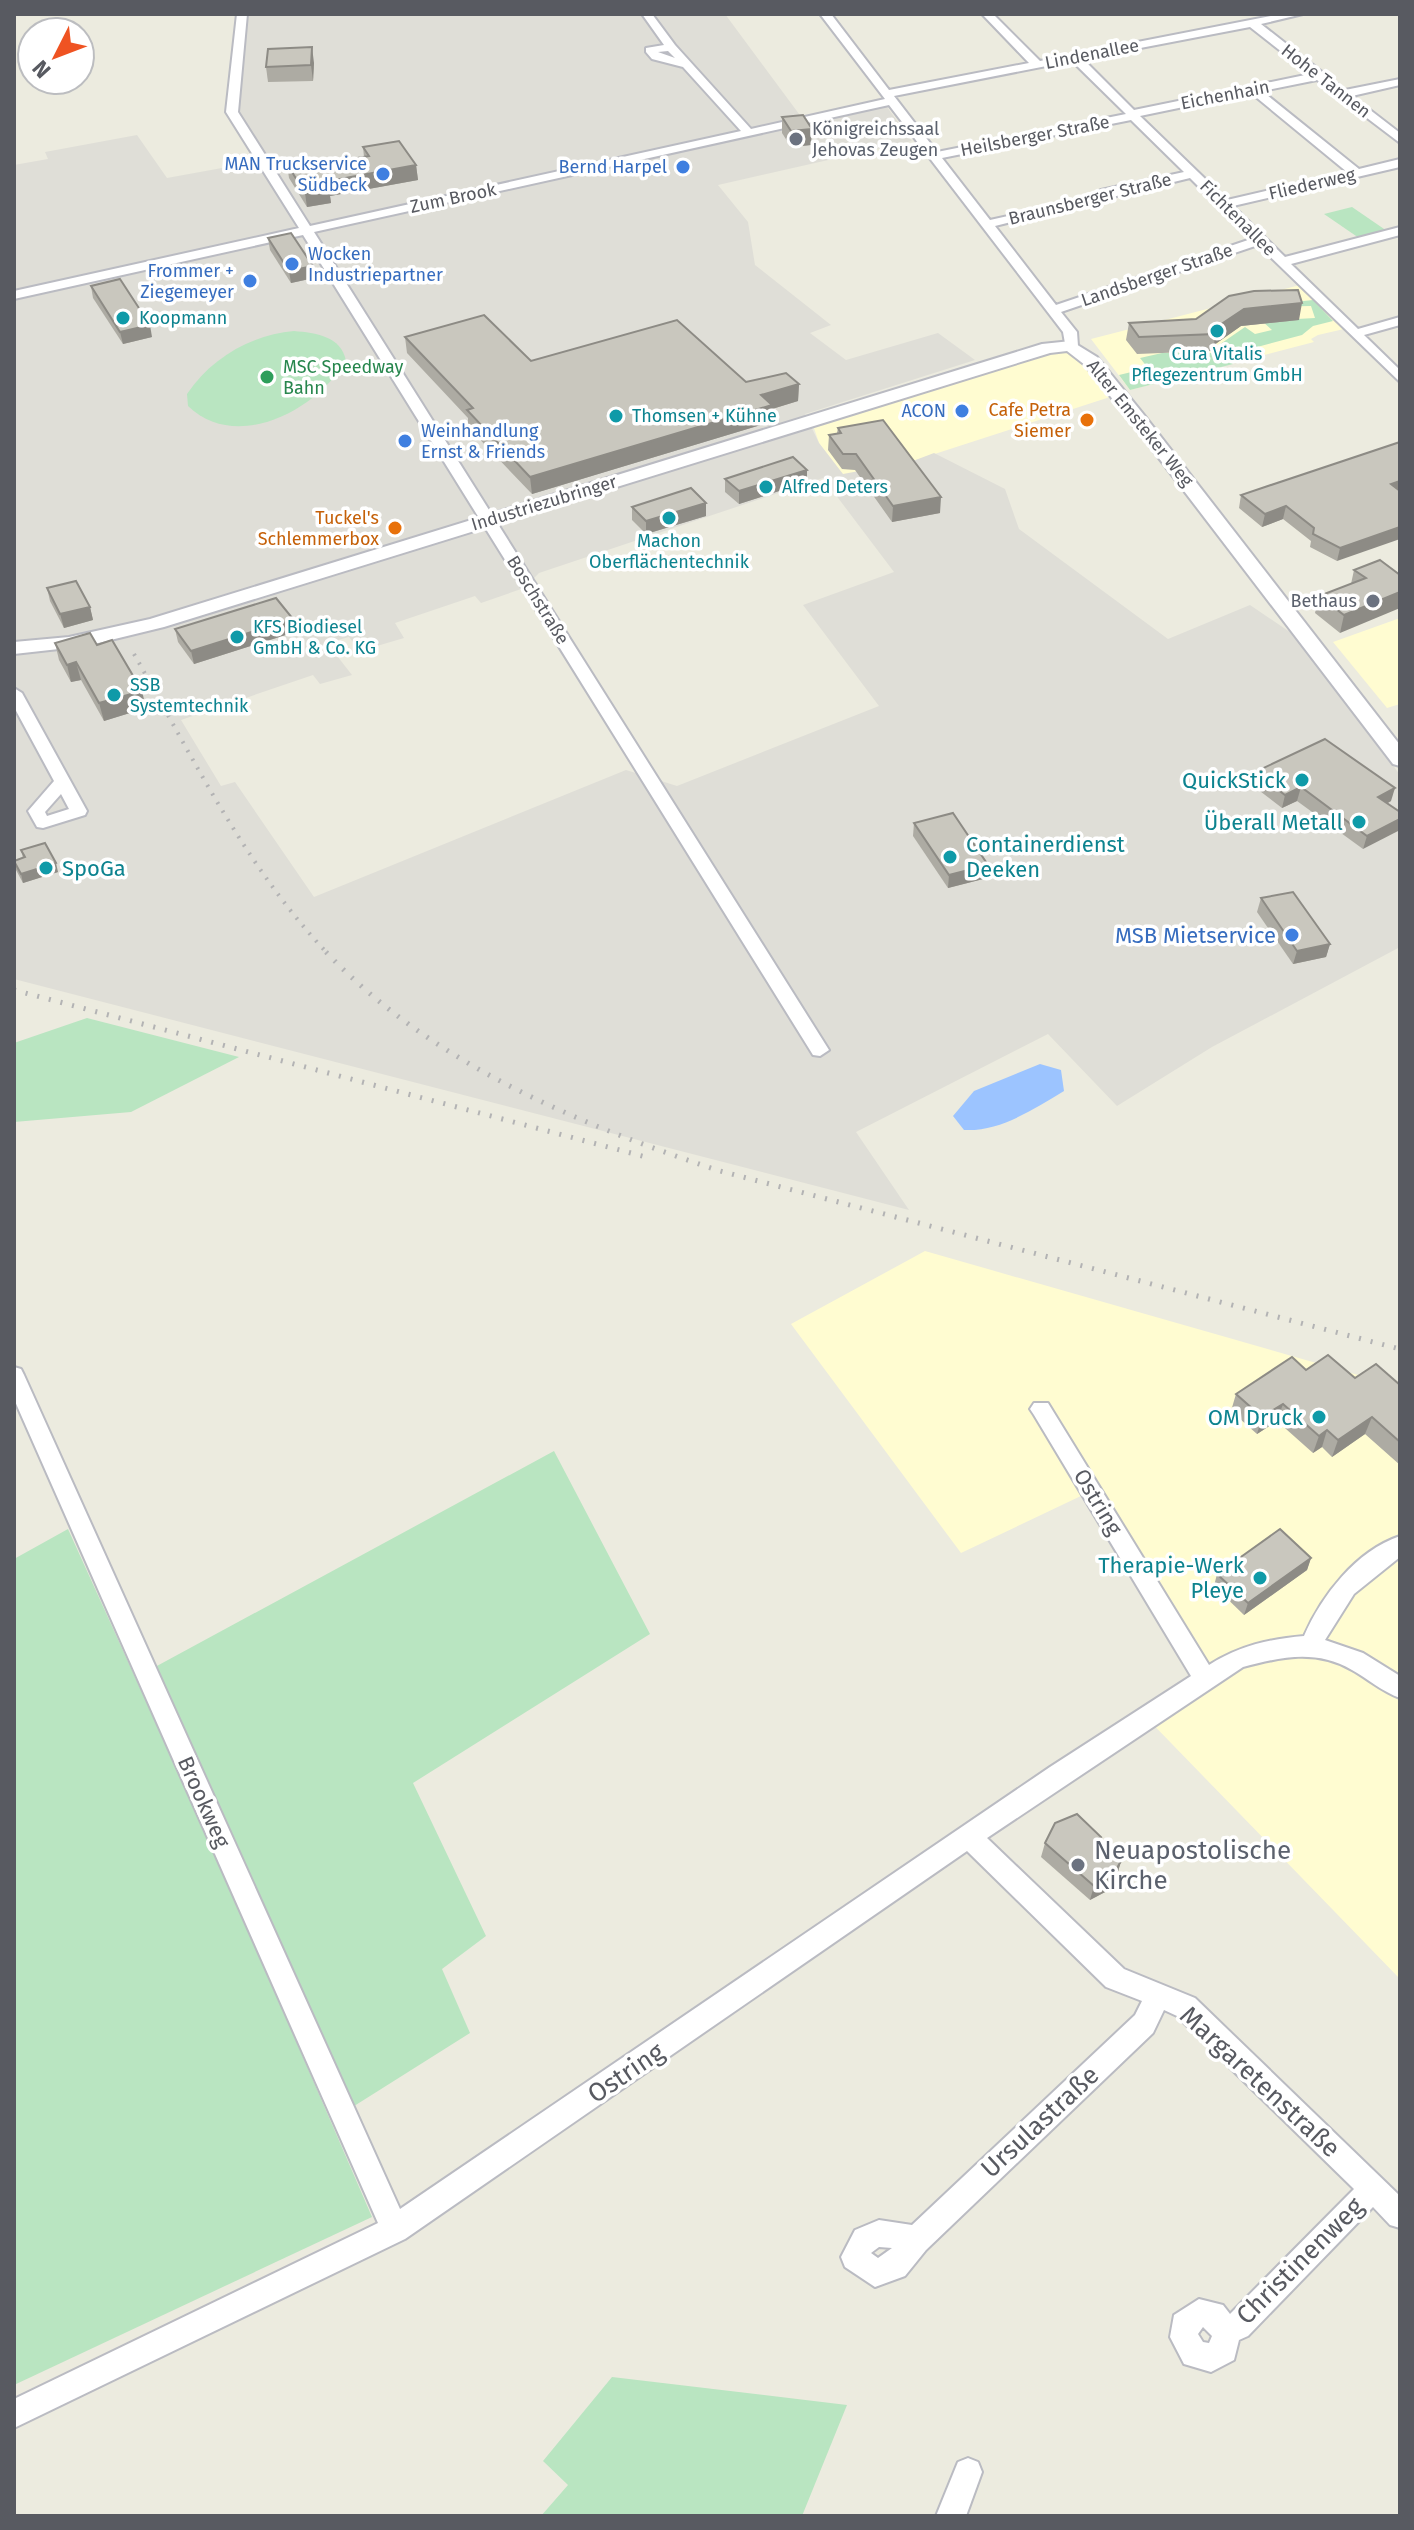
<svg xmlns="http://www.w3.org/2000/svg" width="1414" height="2530" font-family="'Fira Sans',sans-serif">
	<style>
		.commercial { fill: #fffcd1 }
		.industrial { fill: #dfded7; fill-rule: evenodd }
		.green { fill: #b9e5c1 }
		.water { fill: #9cc4ff }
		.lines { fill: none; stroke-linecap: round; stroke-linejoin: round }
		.minor-casing { stroke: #babbc2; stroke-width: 4 }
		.tertiary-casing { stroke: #babbc2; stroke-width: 4 }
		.minor { fill: #fff; fill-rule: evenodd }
		.tertiary { fill: #fff; fill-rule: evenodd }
		.rail-far1 { stroke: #b3b3b4; stroke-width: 4; stroke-dasharray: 2 8; stroke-linecap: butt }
		.rail { stroke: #b3b3b4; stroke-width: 5; stroke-dasharray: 2 10; stroke-linecap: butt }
		.wall { fill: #adaba3 }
		.shaded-wall { fill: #8d8b85 }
		.building { fill: #c9c7be; stroke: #8d8b85; stroke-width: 2 }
		.worship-dot { fill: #6b7280; stroke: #fff; stroke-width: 3 }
		.shop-dot { fill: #3f7fe0; stroke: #fff; stroke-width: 3 }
		.culture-dot { fill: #0f9aa8; stroke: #fff; stroke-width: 3 }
		.leisure-dot { fill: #2e9e5b; stroke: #fff; stroke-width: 3 }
		.food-dot { fill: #e8710a; stroke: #fff; stroke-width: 3 }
		.labels { text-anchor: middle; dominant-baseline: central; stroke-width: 7; stroke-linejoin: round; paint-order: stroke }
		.far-street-label { font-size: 18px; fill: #585a61; stroke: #fff }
		.far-worship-label { font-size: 18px; fill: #5b616d; stroke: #fff; text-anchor: start }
		.far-shop-label { font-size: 18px; fill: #366cbe; stroke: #fff; text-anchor: end }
		.far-culture-label { font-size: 18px; fill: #0d838f; stroke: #fff; text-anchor: start }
		.far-leisure-label { font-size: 18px; fill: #27864d; stroke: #fff; text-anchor: start }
		.far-food-label { font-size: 18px; fill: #c56008; stroke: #fff; text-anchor: end }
		.culture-label { font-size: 22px; fill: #0d838f; stroke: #fff; text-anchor: end }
		.shop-label { font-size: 22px; fill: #366cbe; stroke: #fff; text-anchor: end }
		.street-label { font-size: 22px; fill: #585a61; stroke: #fff }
		.near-worship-label { font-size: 26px; fill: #5b616d; stroke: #fff; text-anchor: start }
		.near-street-label { font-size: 26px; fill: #585a61; stroke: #fff }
	</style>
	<rect width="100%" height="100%" fill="#ecebdf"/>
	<g class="commercial">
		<polygon points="1300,285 1344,329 1318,335 1311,339 1314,342 1130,390 1091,339"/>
		<polygon points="1052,351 1068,351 1081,355 1113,396 913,461 843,475 819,443 813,425"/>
		<polygon points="1400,618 1400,704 1387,708 1333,642"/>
		<polygon points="925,1251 1400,1387 1400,1979 1139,1710 1189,1676 1083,1495 961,1553 791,1324"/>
	</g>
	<path class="industrial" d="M248,14H725L802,118L881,99L912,141L718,185L748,222L755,265L831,325L810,333L846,360L938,333L975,360L805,414L819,443L843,474L913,461L934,453L1005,489L1019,529L1168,639L1250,605L1303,641L1400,775V947L1212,1047L1117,1106L1048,1034L856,1132L909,1210L14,979V165L48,159L45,152L137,135L167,178L255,162L226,110L242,60ZM823,478L894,572L803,605L879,706L677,786L626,770L314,897L235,782L221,786L181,720L313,675L320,684L352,675L327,643L349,637L360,651L404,638L395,623L475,596L481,603L524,588L539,573Z"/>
	<g class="green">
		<polygon points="1352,207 1387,231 1359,238 1324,214"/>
		<polygon points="1313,300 1333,321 1313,326 1302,335 1224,356 1233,364 1130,390 1119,375 1148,368 1140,358 1162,353 1217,353 1216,347 1245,327 1255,334 1272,330 1262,321 1315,318 1311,306 1251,307"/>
		<path d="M294,331C316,333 341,336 346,361C316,410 237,453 188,406L187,394C211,358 251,335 294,331Z"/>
		<polygon points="87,1018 239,1057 131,1112 14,1122 14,1043"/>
		<polygon points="554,1451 650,1634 413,1783 486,1936 442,1969 470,2033 351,2108 155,1667"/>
		<polygon points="68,1529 221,1867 372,2217 14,2385 14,1559"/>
		<polygon points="612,2377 847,2405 802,2516 541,2516 568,2485 543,2461"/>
	</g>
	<path class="water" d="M1040,1064L1061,1070L1064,1091C1034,1109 1000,1132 964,1130L953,1116L974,1091Z"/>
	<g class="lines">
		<g class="minor-casing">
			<g id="minor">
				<path d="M237,14H247L238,112L310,226L741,131L683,67L652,59L646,52V48L664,45L642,14H652L675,45L751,129L885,99L820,14H831L889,90L1029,63L982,14H993L1040,61L1281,14H1303L1261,24L1345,90L1400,79V85L1352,96L1400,133V143L1317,80L1262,91L1359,169L1400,159V167L1233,206L1285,257L1400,227V235L1291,264L1358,329L1400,317V325L1364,335L1400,370V382L1258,245L1061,312L1077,332L1078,346L1066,349L1063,332L889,105L314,232L829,1050L820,1056L813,1055L303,235L14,299V291L299,228L226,112ZM1250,27L1310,74L1134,110L1083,59ZM668,51L675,58L658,52ZM1072,61L1126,114L937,152L894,96ZM1251,93L1347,172L1227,200L1140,116ZM1131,120L1184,172L1101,190L1089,198L990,220L942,158ZM1190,178L1251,239L1056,305L995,226Z"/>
				<path d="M14,688L22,693L87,811L85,815L43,828L37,827L28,811L54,781L14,707ZM61,794L69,809L47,816L45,812Z"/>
				<path d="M14,1367L21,1369L24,1375L400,2209L1050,1767L1191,1676L1034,1415L1030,1409L1034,1403H1048L1209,1665C1239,1646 1269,1639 1304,1636C1322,1595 1356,1551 1400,1536V1557L1354,1594L1325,1640L1363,1653L1400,1676V1698C1383,1692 1368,1679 1352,1670C1316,1649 1281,1657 1243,1667L987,1838L1124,1969L1195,1998L1400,2196V2228L1390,2225L1373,2207L1248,2336L1239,2340L1234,2360L1211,2372L1184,2364L1170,2337L1174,2315L1199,2299L1223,2305L1230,2314L1354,2189L1177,2016L1164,2010L1153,2033L926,2250L905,2276L875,2287L845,2267L841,2257L855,2230L879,2220L912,2225L1135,2015L1142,2001L1106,1987L967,1851L405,2239L14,2428V2399L378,2223L14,1399ZM879,2247L892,2248L878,2258L871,2253ZM1203,2327L1212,2336L1209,2343L1203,2342L1198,2334Z"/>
				<polygon points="968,2458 978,2462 982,2472 966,2516 936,2516 958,2462"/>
			</g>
		</g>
		<g class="tertiary-casing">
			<polygon id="tertiary" points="1071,341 1097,357 1144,415 1400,745 1400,766 1393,764 1132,423 1085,365 1067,351 1050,353 164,627 86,646 14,654 14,642 69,637 150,619 1042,344"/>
		</g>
		<use href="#minor" class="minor"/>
		<use href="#tertiary" class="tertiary"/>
		<path class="rail-far1" d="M134,654C193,758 245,866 328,954"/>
		<g class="rail">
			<path d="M326,952C431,1063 577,1124 720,1171L1400,1349"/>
			<polyline points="14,990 646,1157"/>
		</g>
	</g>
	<g class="wall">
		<polygon points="314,63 313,81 268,82 266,67"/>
		<polygon points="782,117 811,145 791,147 782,133"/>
		<polygon points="363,147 416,165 418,180 330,196 331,203 307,207 289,178 287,164 318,165 364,157"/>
		<polygon points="268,238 313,266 314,278 291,283 270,250"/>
		<polygon points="91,286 152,337 123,344 93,298"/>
		<polygon points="1299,320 1241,326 1214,345 1212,351 1137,354 1126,340 1129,323"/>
		<polygon points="405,337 531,361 746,382 799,384 798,401 772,409 771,422 532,494 468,427 468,418 407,353"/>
		<polygon points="838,428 940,513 892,522 855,470 842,469 828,450 829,435 837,433"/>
		<polygon points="1400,442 1337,561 1310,547 1311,541 1283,519 1262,527 1239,508 1241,495"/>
		<polygon points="725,479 807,482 739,504 725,492"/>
		<polygon points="632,507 706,516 646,534 632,520"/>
		<polygon points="1380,560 1340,633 1315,613 1319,596 1351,584 1354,570"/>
		<polygon points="47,588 90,607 93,620 64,628 50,601"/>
		<polygon points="175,629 295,632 194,664 178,642"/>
		<polygon points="55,643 146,708 104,721 81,680 71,682 59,660"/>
		<polygon points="1255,772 1391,801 1388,803 1363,849 1297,801 1282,808 1252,785"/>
		<polygon points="914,823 988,865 987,878 948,888 913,836"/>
		<polygon points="21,850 58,872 23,883 16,870 14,861 23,858"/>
		<polygon points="1261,898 1330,944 1326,957 1293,964 1257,912"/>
		<polygon points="1306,1370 1400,1385 1400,1465 1365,1434 1332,1457 1322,1447 1313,1453 1277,1421 1257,1434 1231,1411 1236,1394"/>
		<polygon points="1311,1558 1307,1570 1244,1615 1214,1586 1217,1574"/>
		<polygon points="1100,1840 1121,1861 1117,1875 1107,1891 1090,1900 1041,1857 1045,1843"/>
	</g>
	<g class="shaded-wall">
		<polygon points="312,47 314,63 313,81 311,65"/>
		<polygon points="812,129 811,145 791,147 791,131"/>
		<polygon points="416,165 418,180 330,196 331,203 307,207 305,193 324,182"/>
		<polygon points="313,266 314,278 291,283 289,271"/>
		<polygon points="1302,303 1299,320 1241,326 1214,345 1215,334 1214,329 1244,309"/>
		<polygon points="150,325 152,337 123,344 120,332"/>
		<polygon points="799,384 798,401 772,409 771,422 532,494 530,477 761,395"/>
		<polygon points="807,470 807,482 739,504 739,491"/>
		<polygon points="1400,481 1400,493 1391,484"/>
		<polygon points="941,497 940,513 892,522 893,506"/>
		<polygon points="706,503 706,516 646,534 646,521"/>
		<polygon points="1286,506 1283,519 1262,527 1265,514"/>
		<polygon points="1400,527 1400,539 1337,561 1340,548"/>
		<polygon points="1400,592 1400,608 1340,633 1344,615"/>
		<polygon points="90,607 93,620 64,628 60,614"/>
		<polygon points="293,619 295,632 194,664 191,651"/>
		<polygon points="76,662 81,680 71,682 67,665"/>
		<polygon points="142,691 146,708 104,721 99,703"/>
		<polygon points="1301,787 1297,801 1282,808 1285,795"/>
		<polygon points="1395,788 1391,801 1374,810 1378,797"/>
		<polygon points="1400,819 1400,830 1363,849 1367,836"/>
		<polygon points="56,863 58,872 23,883 21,874"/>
		<polygon points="988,865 987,878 948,888 949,875"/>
		<polygon points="1330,944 1326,957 1293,964 1297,951"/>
		<polygon points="1283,1404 1277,1421 1257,1434 1262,1417"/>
		<polygon points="1372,1417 1365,1434 1332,1457 1338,1440"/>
		<polygon points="1327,1430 1322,1447 1313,1453 1319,1436"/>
		<polygon points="1311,1558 1307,1570 1244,1615 1248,1603"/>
		<polygon points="1121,1861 1117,1875 1107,1891 1090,1900 1094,1886"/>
	</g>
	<g class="building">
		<polygon points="312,47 311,65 266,67 268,49"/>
		<polygon points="803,115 812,129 791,131 782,117"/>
		<polygon points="399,141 416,165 324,182 329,188 305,193 287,164 314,159 318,165 369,156 363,147"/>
		<polygon points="291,233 313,266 289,271 268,238"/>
		<polygon points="120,279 150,325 120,332 91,286"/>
		<polygon points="1298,290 1302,303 1244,309 1214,329 1215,334 1139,337 1129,323 1196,319 1229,296 1254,291"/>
		<polygon points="484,315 531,361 677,320 746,382 786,373 799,384 761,395 772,405 530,477 467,410 473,408 405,337"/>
		<polygon points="883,420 941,497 893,506 856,454 843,454 829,435 841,433 838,428"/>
		<polygon points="1400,442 1400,481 1391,484 1400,491 1400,527 1340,548 1313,534 1314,528 1286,506 1265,514 1241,495"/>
		<polygon points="793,457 807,470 739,491 725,479"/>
		<polygon points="691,488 706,503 646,521 632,507"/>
		<polygon points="1380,560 1400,575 1400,592 1344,615 1319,596 1366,578 1354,570"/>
		<polygon points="76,581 90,607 60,614 47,588"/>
		<polygon points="276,598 293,619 191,651 175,629"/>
		<polygon points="90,633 97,645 112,640 142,691 99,703 76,662 67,665 55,643"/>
		<polygon points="1325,739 1395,788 1378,797 1400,812 1400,819 1367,836 1301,787 1285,795 1255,772"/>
		<polygon points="953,813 988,865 949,875 914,823"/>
		<polygon points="45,843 56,863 21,874 14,861 25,857 21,850"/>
		<polygon points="1293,892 1330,944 1297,951 1261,898"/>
		<polygon points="1328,1355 1355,1378 1376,1364 1400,1385 1400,1442 1372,1417 1338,1440 1327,1430 1319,1436 1283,1404 1262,1417 1236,1394 1292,1357 1306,1370"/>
		<polygon points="1280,1529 1311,1558 1248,1603 1217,1574"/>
		<polygon points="1077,1814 1101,1837 1098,1839 1121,1861 1112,1877 1094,1886 1045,1843 1055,1823"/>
	</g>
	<g class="worship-dot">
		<circle cx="796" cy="139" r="8"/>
		<circle cx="1373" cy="601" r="8"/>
		<circle cx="1078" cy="1865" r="8"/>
	</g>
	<g class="shop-dot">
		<circle cx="683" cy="167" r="8"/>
		<circle cx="383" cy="174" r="8"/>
		<circle cx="292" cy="264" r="8"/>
		<circle cx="250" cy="281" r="8"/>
		<circle cx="962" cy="411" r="8"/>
		<circle cx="405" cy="441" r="8"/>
		<circle cx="1292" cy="935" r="8"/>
	</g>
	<g class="culture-dot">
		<circle cx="123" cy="318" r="8"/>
		<circle cx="1217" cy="331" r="8"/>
		<circle cx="616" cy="416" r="8"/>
		<circle cx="766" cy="487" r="8"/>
		<circle cx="669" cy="518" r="8"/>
		<circle cx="237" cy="637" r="8"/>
		<circle cx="114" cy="695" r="8"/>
		<circle cx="1302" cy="780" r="8"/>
		<circle cx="1359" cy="822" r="8"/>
		<circle cx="950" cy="857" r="8"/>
		<circle cx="46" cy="868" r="8"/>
		<circle cx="1319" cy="1417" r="8"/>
		<circle cx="1260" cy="1578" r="8"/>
	</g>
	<circle class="leisure-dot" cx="267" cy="377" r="8"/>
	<g class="food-dot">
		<circle cx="1087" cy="420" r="8"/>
		<circle cx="395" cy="528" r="8"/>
	</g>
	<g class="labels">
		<g class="far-street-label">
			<text transform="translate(1092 54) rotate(-11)">Lindenallee</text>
			<text transform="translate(1326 81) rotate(38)">Hohe Tannen</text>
			<text transform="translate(1225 95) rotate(-11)">Eichenhain</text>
			<text transform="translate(1035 136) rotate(-11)">Heilsberger Straße</text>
			<text transform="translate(1312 184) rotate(-13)">Fliederweg</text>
			<text transform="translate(453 198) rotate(-12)">Zum Brook</text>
			<text transform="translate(1090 199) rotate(-14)">Braunsberger Straße</text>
			<text transform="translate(1238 218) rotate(45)">Fichtenallee</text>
			<text transform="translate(1157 275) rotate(-19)">Landsberger Straße</text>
			<text transform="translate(1140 423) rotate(51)">Alter Emsteker Weg</text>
			<text transform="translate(544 503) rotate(-17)">Industriezubringer</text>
			<text transform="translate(538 600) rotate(58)">Boschstraße</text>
		</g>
		<g class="far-worship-label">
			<text x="812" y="129">Königreichssaal<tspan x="812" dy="21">Jehovas Zeugen</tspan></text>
			<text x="1357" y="601" text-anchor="end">Bethaus</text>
		</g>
		<g class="far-shop-label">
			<text x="367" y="164">MAN Truckservice<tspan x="367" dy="21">Südbeck</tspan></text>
			<text x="667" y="167">Bernd Harpel</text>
			<text x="308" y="254" text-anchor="start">Wocken<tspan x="308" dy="21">Industriepartner</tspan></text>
			<text x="234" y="271">Frommer +<tspan x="234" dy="21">Ziegemeyer</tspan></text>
			<text x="946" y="411">ACON</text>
			<text x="421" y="431" text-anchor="start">Weinhandlung<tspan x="421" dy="21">Ernst &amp; Friends</tspan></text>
		</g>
		<g class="far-culture-label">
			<text x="139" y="318">Koopmann</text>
			<text x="1217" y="354" text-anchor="middle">Cura Vitalis<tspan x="1217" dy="21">Pflegezentrum GmbH</tspan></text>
			<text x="632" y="416">Thomsen + Kühne</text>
			<text x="782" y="487">Alfred Deters</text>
			<text x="669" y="541" text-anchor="middle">Machon<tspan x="669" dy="21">Oberflächentechnik</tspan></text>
			<text x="253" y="627">KFS Biodiesel<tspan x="253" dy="21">GmbH &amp; Co. KG</tspan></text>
			<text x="130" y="685">SSB<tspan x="130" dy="21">Systemtechnik</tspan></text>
		</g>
		<g class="far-leisure-label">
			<text x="283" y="367">MSC Speedway<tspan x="283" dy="21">Bahn</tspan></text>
		</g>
		<g class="far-food-label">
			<text x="1071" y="410">Cafe Petra<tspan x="1071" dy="21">Siemer</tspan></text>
			<text x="379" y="518">Tuckel's<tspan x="379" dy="21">Schlemmerbox</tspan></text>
		</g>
		<g class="culture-label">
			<text x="1286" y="780">QuickStick</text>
			<text x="1343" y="822">Überall Metall</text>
			<text x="966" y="844" text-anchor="start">Containerdienst<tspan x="966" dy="25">Deeken</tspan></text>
			<text x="62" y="868" text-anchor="start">SpoGa</text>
			<text x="1303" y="1417">OM Druck</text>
			<text x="1244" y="1565">Therapie-Werk<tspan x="1244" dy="25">Pleye</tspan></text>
		</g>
		<g class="shop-label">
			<text x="1276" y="935">MSB Mietservice</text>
		</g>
		<g class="street-label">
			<text transform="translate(1098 1502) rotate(59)">Ostring</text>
			<text transform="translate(204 1802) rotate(66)">Brookweg</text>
		</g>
		<g class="near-worship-label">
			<text x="1094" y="1850">Neuapostolische<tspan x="1094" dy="30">Kirche</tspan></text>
		</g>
		<g class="near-street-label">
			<text transform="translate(626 2073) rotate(-34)">Ostring</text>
			<text transform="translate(1260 2082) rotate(43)">Margaretenstraße</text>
			<text transform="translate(1040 2122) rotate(-43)">Ursulastraße</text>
			<text transform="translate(1300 2261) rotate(-45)">Christinenweg</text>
		</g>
	</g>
	<rect width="1414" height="2530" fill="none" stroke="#585a61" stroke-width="32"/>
	<g transform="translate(56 56) rotate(228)"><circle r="38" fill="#ffffff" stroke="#bcbdc0" stroke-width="2"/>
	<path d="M0-6L14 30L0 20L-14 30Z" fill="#ef5322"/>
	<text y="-12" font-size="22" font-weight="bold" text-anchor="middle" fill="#585a61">N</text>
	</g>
</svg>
